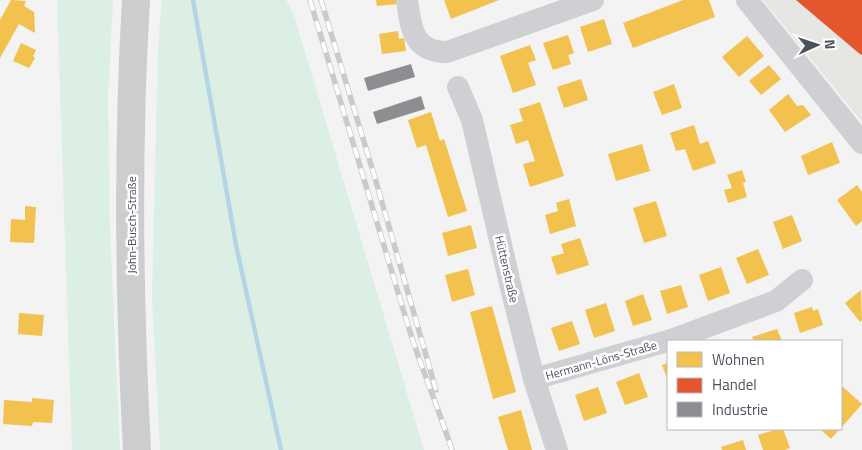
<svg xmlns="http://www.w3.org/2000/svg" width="862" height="450" font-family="'Titillium Web',sans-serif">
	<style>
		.commercial { fill: #e6e6e2 }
		.green { fill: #dbefe5 }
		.homes { fill: #f2c14e }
		.shops { fill: #e4572e }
		.industry { fill: #8d8d92 }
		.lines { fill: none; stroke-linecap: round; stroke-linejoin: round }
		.stream { stroke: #b4d5e7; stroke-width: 4.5 }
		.minor { stroke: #ced0d3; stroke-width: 22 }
		.major { stroke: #cbcdcf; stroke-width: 28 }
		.rail-casing { stroke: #c8cacc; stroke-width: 5.5 }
		.rail { stroke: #fff; stroke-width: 4; stroke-dasharray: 11; stroke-linecap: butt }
		.labels { text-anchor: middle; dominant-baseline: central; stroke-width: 5; stroke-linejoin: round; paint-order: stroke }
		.street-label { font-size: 12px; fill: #4c525d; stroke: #fff }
	</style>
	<rect width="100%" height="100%" fill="#f3f3f3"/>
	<polygon class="commercial" points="763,0 862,0 862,122"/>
	<g class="green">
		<polygon points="57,0 113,0 108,98 110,231 120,450 72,450"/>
		<polygon points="162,0 286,0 294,15 424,450 160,450 152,297 158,47"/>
	</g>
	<g class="homes">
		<polygon points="11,0 26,1 24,6 34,12 35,33 19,24 0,58 0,20"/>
		<polygon points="376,0 397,0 398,4 377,6"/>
		<polygon points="444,0 499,0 451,19"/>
		<polygon points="683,0 709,0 715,17 633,48 623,23"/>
		<polygon points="604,19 612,44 588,52 580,27"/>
		<polygon points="398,31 399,39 404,38 406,51 382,54 379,34"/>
		<polygon points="568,35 574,53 568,55 571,64 553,70 543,43"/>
		<polygon points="747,36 764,56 739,77 722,57"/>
		<polygon points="21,43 36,50 33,56 35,58 29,68 13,61"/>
		<polygon points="530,45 536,60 528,63 536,85 513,93 500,56"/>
		<polygon points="769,65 781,79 761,95 749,81"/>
		<polygon points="581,79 588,100 564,108 557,87"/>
		<polygon points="674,84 682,108 662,115 653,92"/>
		<polygon points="788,94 797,106 803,105 811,115 785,132 769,110"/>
		<polygon points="540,102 564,176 530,187 523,164 535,161 528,140 516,144 510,125 523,121 519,109"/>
		<polygon points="431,112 440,141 444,139 467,211 448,217 426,145 417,148 408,120"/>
		<polygon points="694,125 700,144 708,141 716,163 693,171 685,149 676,151 670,133"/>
		<polygon points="832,142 840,163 808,175 801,156"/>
		<polygon points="642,144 650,171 616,181 608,154"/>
		<polygon points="742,170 746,182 743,183 747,197 728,203 724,190 732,188 727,175"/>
		<polygon points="857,185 862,192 862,221 856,226 837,200"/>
		<polygon points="569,199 576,226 550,234 545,215 558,211 556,203"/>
		<polygon points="656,201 667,236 644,243 633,208"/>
		<polygon points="25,206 36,207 34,243 10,242 11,219 25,220"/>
		<polygon points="792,215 802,241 783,249 773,222"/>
		<polygon points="471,225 477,248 448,256 442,233"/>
		<polygon points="580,238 589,265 557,275 551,257 564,253 561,244"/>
		<polygon points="758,249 769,275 747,284 736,258"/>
		<polygon points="721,267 730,293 708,301 699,275"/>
		<polygon points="468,269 475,295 452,302 445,275"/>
		<polygon points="681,285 688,307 667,314 660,291"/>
		<polygon points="861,290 862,320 860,322 845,303"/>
		<polygon points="643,294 652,320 633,326 625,301"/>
		<polygon points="606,303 615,331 594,338 585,310"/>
		<polygon points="492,306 516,392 493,399 470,312"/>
		<polygon points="812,307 813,311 818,309 823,325 800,333 794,313"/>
		<polygon points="19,313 44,315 42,336 18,334"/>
		<polygon points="572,321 580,344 559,351 551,328"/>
		<polygon points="777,329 782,341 754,341 752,337"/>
		<polygon points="668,363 668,381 662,365"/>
		<polygon points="639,373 648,397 625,405 616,382"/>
		<polygon points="842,386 862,404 841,428 841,388"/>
		<polygon points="598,387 607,413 584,421 575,395"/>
		<polygon points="32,398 54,400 52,423 33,422 32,426 3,424 4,400 32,402"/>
		<polygon points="521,410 532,450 508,450 498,417"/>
		<polygon points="778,429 783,429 790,448 785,450 763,450 758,435"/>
		<polygon points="820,429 840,429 831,439"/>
		<polygon points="743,440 746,450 722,450 721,447"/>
	</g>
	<polygon class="shops" points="796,0 862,0 862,54 861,55"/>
	<g class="industry">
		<polygon points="411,64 415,77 368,91 364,78"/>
		<polygon points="421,96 425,109 377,124 373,112"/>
	</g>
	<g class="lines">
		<polyline class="stream" points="193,0 236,245 281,450"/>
		<g class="minor">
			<path d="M407,0C411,27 412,52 447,52L593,0"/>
			<polyline points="747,0 862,143"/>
			<polyline points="458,87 472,120 512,292 534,379 557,450"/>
			<polyline points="534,379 671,340 776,301 802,280"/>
		</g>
		<path class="major" d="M136,0C127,150 129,300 137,450"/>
		<g class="rail-casing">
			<g id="rail">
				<path d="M310,0L410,332C423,372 439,410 452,450"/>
				<polyline points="321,0 375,178 436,390"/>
			</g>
		</g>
		<use href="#rail" class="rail"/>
	</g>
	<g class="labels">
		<g class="street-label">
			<text transform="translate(131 225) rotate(-90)">John-Busch-Straße</text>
			<text transform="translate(507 269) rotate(77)">Hüttenstraße</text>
			<text transform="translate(601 360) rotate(-16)">Hermann-Löns-Straße</text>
		</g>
	</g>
	<rect x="667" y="340" width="175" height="90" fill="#ffffff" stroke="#b7babe"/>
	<rect x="677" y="352" width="25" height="15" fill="#f2c14e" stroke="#b7babe"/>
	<text x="712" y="365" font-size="15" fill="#4c525d">Wohnen</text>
	<rect x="677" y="378" width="25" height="15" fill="#e4572e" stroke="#b7babe"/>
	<text x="712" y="390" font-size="15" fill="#4c525d">Handel</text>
	<rect x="677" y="402" width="25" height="15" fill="#8d8d92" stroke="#b7babe"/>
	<text x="712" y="415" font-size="15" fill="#4c525d">Industrie</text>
	<g transform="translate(817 45) rotate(87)" stroke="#ffffff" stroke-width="4" paint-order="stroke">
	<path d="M0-4L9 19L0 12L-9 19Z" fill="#4c525d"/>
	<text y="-8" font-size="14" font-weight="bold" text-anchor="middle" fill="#4c525d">N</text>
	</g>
</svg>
